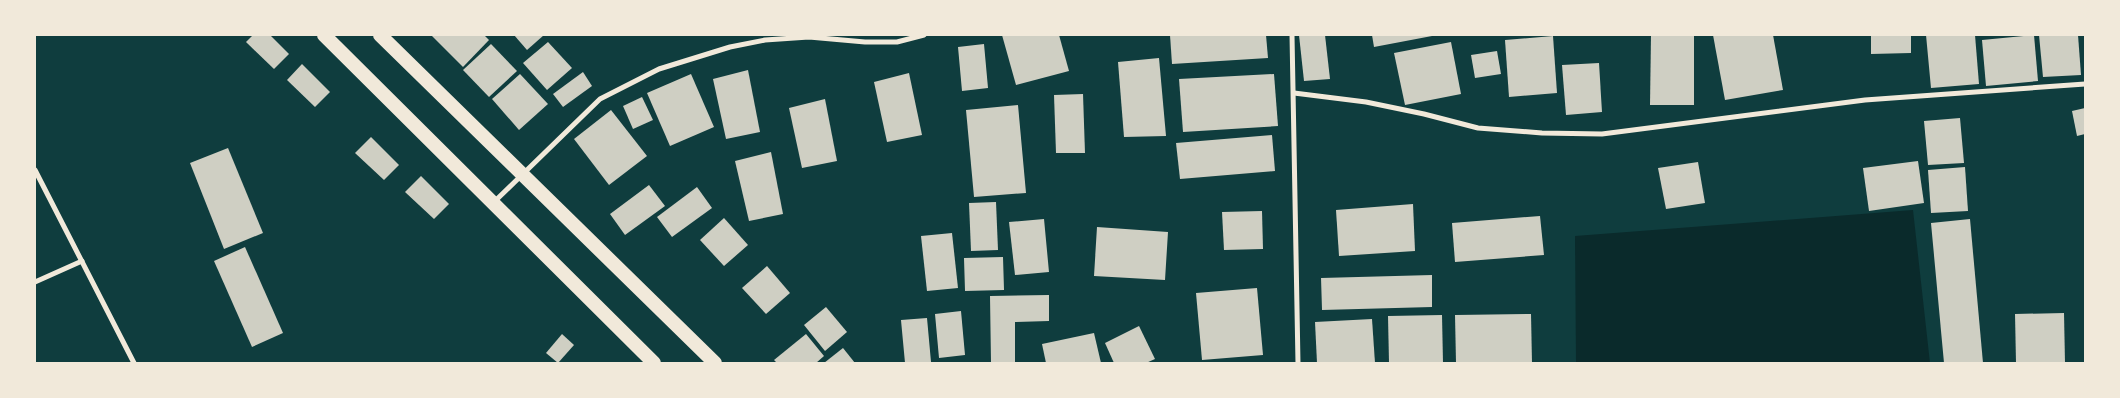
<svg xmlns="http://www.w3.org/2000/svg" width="2120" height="398" font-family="Jost,sans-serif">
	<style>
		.water { fill: #0a2a2b }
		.building { fill: #cfcfc3 }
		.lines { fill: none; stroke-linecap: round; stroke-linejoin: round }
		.minor { stroke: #f1e9da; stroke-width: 5 }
		.trunk { stroke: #f1e9da; stroke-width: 14 }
	</style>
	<rect width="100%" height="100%" fill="#0f3d3e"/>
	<polygon class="water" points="1913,210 1930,363 1576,363 1575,236"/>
	<g class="building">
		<polygon points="253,35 270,35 289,54 274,69 246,42"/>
		<polygon points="431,35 484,35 489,40 463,67"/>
		<polygon points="514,35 544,35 527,50"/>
		<polygon points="1002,35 1059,35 1069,71 1016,85"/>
		<polygon points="1170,35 1266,35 1268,58 1172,64"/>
		<polygon points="1299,35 1325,35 1330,79 1304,81"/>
		<polygon points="1372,35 1431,35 1432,36 1374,47"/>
		<polygon points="1651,35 1694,35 1694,105 1650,105"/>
		<polygon points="1713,35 1773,35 1783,90 1725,100"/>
		<polygon points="1871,35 1911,35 1911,53 1871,54"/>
		<polygon points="1926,35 1975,35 1979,84 1931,88"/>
		<polygon points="2034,35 2038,81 1986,86 1982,40"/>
		<polygon points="2039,35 2078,35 2081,75 2043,77"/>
		<polygon points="1553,36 1557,93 1509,97 1505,40"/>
		<polygon points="548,42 572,68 547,90 523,63"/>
		<polygon points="1451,42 1461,94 1405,105 1394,53"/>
		<polygon points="491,44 517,71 489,97 463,70"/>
		<polygon points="984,44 988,88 962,91 958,47"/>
		<polygon points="1497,51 1501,74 1475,78 1471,55"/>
		<polygon points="1159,58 1166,136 1124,137 1118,62"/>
		<polygon points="1599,63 1602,112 1566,115 1562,65"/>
		<polygon points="302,64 330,92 315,107 287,80"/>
		<polygon points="748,70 760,132 726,139 713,79"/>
		<polygon points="583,72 592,86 563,107 553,94"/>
		<polygon points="909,73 922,135 887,142 874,82"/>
		<polygon points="520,74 548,104 519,130 492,99"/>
		<polygon points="691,74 714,127 670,146 647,93"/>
		<polygon points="1274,74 1278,126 1183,132 1179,79"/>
		<polygon points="1083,94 1085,153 1056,153 1054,95"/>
		<polygon points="642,97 653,120 633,129 623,106"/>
		<polygon points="825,99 837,161 802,168 789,108"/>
		<polygon points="1018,105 1026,193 974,197 966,110"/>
		<polygon points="2085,108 2085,134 2077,136 2072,111"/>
		<polygon points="611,110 647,156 609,185 574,139"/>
		<polygon points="1960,118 1964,163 1928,165 1924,121"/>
		<polygon points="1272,135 1275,171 1180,179 1176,143"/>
		<polygon points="371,137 399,165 384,180 355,153"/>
		<polygon points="228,148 263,233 224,249 190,163"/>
		<polygon points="771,152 783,214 749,221 735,161"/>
		<polygon points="1918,161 1924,203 1869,211 1863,168"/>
		<polygon points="1698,162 1705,203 1666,209 1658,168"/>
		<polygon points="1965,167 1968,211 1931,213 1928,170"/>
		<polygon points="421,176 449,204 434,219 405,192"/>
		<polygon points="649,185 665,206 625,235 610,214"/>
		<polygon points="697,187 712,208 672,237 657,217"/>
		<polygon points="996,202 998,250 971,251 969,203"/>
		<polygon points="1413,204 1415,251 1339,256 1336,210"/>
		<polygon points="1262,211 1263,249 1224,250 1222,212"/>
		<polygon points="1540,216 1544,255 1455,262 1452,223"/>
		<polygon points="724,218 748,245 724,266 700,240"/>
		<polygon points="1044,219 1049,272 1015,275 1009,222"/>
		<polygon points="1970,219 1983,363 1944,363 1931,223"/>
		<polygon points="1097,227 1168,232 1165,280 1094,276"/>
		<polygon points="952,233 958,288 927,291 921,236"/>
		<polygon points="245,247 283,333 252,347 214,261"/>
		<polygon points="1003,257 1004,290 965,291 964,258"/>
		<polygon points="767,266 790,293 766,314 742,288"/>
		<polygon points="1432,275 1432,307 1322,310 1321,278"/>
		<polygon points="1257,288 1263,355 1202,360 1196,293"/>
		<polygon points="1049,295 1049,321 1015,322 1015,363 991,363 990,296"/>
		<polygon points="826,307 847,332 825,351 804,325"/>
		<polygon points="961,311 965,355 939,358 935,314"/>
		<polygon points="2064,313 2065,363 2016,363 2015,314"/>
		<polygon points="1531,314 1532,363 1456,363 1455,315"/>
		<polygon points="1442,315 1443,363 1389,363 1388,316"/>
		<polygon points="927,318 931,362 905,363 901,320"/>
		<polygon points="1372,319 1375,363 1317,363 1315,322"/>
		<polygon points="1139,326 1155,359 1146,363 1114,363 1105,343"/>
		<polygon points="1094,333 1101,363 1046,363 1042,344"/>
		<polygon points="562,334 574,345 558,363 546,353"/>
		<polygon points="806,334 824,356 816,363 777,363 774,360"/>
		<polygon points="843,348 855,363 824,363"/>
	</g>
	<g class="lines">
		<g class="minor">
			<polyline points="1292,35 1298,363"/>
			<polyline points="1294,93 1366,102 1424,114 1478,128 1542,133 1602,134 1865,100 2085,84"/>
			<polyline points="35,170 134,363"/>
			<polyline points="494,202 600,99 659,69 730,47 765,40 809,37 865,42 897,42 924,35"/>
			<polyline points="35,282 82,261"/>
		</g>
		<g class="trunk">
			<polyline points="324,35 654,363"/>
			<polyline points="380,35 715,363"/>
		</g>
	</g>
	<rect width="2120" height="398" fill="none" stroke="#f1e9da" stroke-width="72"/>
</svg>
